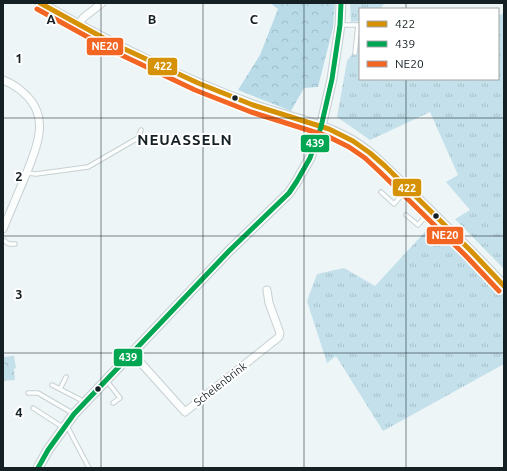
<svg xmlns="http://www.w3.org/2000/svg" width="507" height="471" font-family="Ubuntu,sans-serif">
	<style>
		.grass { fill: url(#grass-tufts) }
		.forest { fill: url(#forest-crowns) }
		.park { fill: url(#park-crowns) }
		.lines { fill: none; stroke-linecap: round; stroke-linejoin: round }
		.lane-casing { stroke: #c7d0d3; stroke-width: 5.5 }
		.street-casing { stroke: #c7d0d3; stroke-width: 9 }
		.secondary-casing { stroke: #c7d0d3; stroke-width: 11 }
		.lane { stroke: #fcfefe; stroke-width: 3.5 }
		.street { stroke: #fcfefe; stroke-width: 7 }
		.secondary { stroke: #edf1f2; stroke-width: 9 }
		.bus-1-casing { stroke: #fff; stroke-width: 8 }
		.bus-2-casing { stroke: #fff; stroke-width: 8 }
		.bus-3-casing { stroke: #fff; stroke-width: 8 }
		.bus-1 { stroke: #d59206; stroke-width: 5 }
		.bus-2 { stroke: #00a651; stroke-width: 5 }
		.bus-3 { stroke: #f26522; stroke-width: 5 }
		.grid { fill: none; stroke: #152025; stroke-width: 1; stroke-opacity: 0.55 }
		.bus-dot { fill: #152025; stroke: #fff; stroke-width: 1.5 }
		.labels { text-anchor: middle; dominant-baseline: central; stroke-width: 4; stroke-linejoin: round; paint-order: stroke }
		.street-label { font-size: 11px; fill: #152025; stroke: #fff }
		.district-label { font-size: 15px; font-weight: bold; letter-spacing: 1px; fill: #152025; stroke: #fff }
		.grid-label { font-size: 13px; text-anchor: middle; font-weight: bold; fill: #152025; stroke: #fff; stroke-width: 4; stroke-linejoin: round; paint-order: stroke }
		.line-badge { stroke: #fff; stroke-width: 1.5 }
		.badge-label { font-size: 11px; text-anchor: middle; font-weight: bold; fill: #fff }
	</style>
	<defs>
		<pattern id="grass-tufts" width="24" height="20" patternUnits="userSpaceOnUse"><rect width="24" height="20" fill="#c3e0eb"/><path d="M3 7l-1-3M5 7V3M7 7l1-3M15 17l-1-3M17 17v-4M19 17l1-3" fill="none" stroke="#a7c0c9"/></pattern>
		<pattern id="forest-crowns" width="20" height="18" patternUnits="userSpaceOnUse"><rect width="20" height="18" fill="#b9dbe8"/><path d="M2 6a3 3 0 1 1 6 0M12 15a3 3 0 1 1 6 0" fill="none" stroke="#9ebcc7"/></pattern>
		<pattern id="park-crowns" width="20" height="18" patternUnits="userSpaceOnUse"><rect width="20" height="18" fill="#c3e0eb"/><path d="M2 6a3 3 0 1 1 6 0M12 15a3 3 0 1 1 6 0" fill="none" stroke="#a7c0c9"/></pattern>
	</defs>
	<rect width="100%" height="100%" fill="#eef5f7"/>
	<g class="grass">
		<polygon points="350,3 385,3 380,9 360,9 360,21 351,22"/>
		<polygon points="504,13 504,269 455,219 470,210 446,182 458,175 430,112 370,140 337,117 347,61 360,44 360,79 498,79 498,16"/>
		<polygon points="435,221 504,296 504,364 383,431 336,356 327,363 307,301 317,274 344,268 375,286"/>
	</g>
	<polygon class="forest" points="270,3 335,3 333,28 318,87 304,88 291,111 238,90 260,55 278,9"/>
	<polygon class="park" points="14,356 16,368 14,369 15,380 3,381 3,357"/>
	<g class="lines">
		<g class="lane-casing">
			<g id="lane">
				<polyline points="341,25 359,25"/>
				<polyline points="355,53 358,25"/>
				<polyline points="27,173 36,174 88,167 138,138 141,130"/>
				<polyline points="381,192 394,204 406,190"/>
				<polyline points="406,215 418,225 429,212"/>
				<polyline points="3,240 9,244 15,244"/>
				<polyline points="107,381 120,398 113,403"/>
				<polyline points="52,385 85,402"/>
				<polyline points="60,389 66,377"/>
				<polyline points="28,393 38,393 74,414"/>
				<polyline points="33,408 64,428"/>
				<polyline points="67,426 89,468"/>
			</g>
		</g>
		<g class="street-casing">
			<g id="street">
				<polyline points="78,25 83,18 102,3"/>
				<path d="M3,80C8,82 14,85 19,89C51,113 39,141 27,172C19,191 11,210 3,229"/>
				<polyline points="132,353 185,412 279,337 280,333 269,303 267,290"/>
			</g>
		</g>
		<g class="secondary-casing">
			<g id="secondary">
				<path d="M40,3C109,43 179,78 253,105C286,117 323,123 353,141C376,155 395,177 414,195C444,225 475,254 504,286"/>
				<polyline points="38,468 48,450 74,414 229,251 289,193 297,181 310,158 321,127 332,79 340,25 341,3"/>
			</g>
		</g>
		<use href="#lane" class="lane"/>
		<use href="#street" class="street"/>
		<use href="#secondary" class="secondary"/>
		<g class="bus-1-casing">
			<polyline id="bus-1" points="40,3 118,46 198,83 253,105 329,129 353,141 370,153 385,166 471,251 504,286"/>
		</g>
		<g class="bus-2-casing">
			<polyline id="bus-2" points="38,468 48,450 74,414 229,251 289,193 297,181 310,158 321,127 332,79 340,25 341,3"/>
		</g>
		<g class="bus-3-casing">
			<polyline id="bus-3" points="37,9 115,52 195,90 251,112 327,136 349,147 365,158 380,172 466,256 499,291"/>
		</g>
		<use href="#bus-1" class="bus-1"/>
		<use href="#bus-2" class="bus-2"/>
		<use href="#bus-3" class="bus-3"/>
	</g>
	<path class="grid" d="M101,3V468M203,3V468M304,3V468M406,3V9M406,79V468M3,118H504M3,236H504M3,353H504"/>
	<g class="bus-dot">
		<circle cx="235" cy="98" r="3.5"/>
		<circle cx="436" cy="216" r="3.5"/>
		<circle cx="98" cy="389" r="3.5"/>
	</g>
	<g class="labels">
		<g class="street-label">
			<text transform="translate(220 384) rotate(-38)">Schelenbrink</text>
		</g>
		<g class="district-label">
			<text x="185" y="139">NEUASSELN</text>
		</g>
	</g>
	<g class="grid-label">
		<text x="51" y="24">A</text>
		<text x="152" y="24">B</text>
		<text x="254" y="24">C</text>
		<text x="19" y="63">1</text>
		<text x="19" y="181">2</text>
		<text x="19" y="299">3</text>
		<text x="19" y="417">4</text>
	</g>
	<g class="line-badge">
		<rect x="86" y="37" width="38" height="19" rx="4" fill="#f26522"/>
		<rect x="147" y="57" width="31" height="19" rx="4" fill="#d59206"/>
		<rect x="300" y="134" width="30" height="19" rx="4" fill="#00a651"/>
		<rect x="392" y="178" width="30" height="19" rx="4" fill="#d59206"/>
		<rect x="426" y="226" width="38" height="19" rx="4" fill="#f26522"/>
		<rect x="113" y="348" width="30" height="19" rx="4" fill="#00a651"/>
	</g>
	<g class="badge-label">
		<text x="105" y="50">NE20</text>
		<text x="163" y="70">422</text>
		<text x="315" y="147">439</text>
		<text x="407" y="192">422</text>
		<text x="445" y="239">NE20</text>
		<text x="128" y="361">439</text>
	</g>
	<rect width="507" height="471" fill="none" stroke="#152025" stroke-width="8"/>
	<rect x="359" y="8" width="140" height="72" fill="#ffffff" stroke="#a1a6a8"/>
	<rect x="367" y="21" width="20" height="6" fill="#d59206" stroke="#a1a6a8"/>
	<text x="395" y="28" font-size="12" fill="#152025">422</text>
	<rect x="367" y="41" width="20" height="6" fill="#00a651" stroke="#a1a6a8"/>
	<text x="395" y="48" font-size="12" fill="#152025">439</text>
	<rect x="367" y="61" width="20" height="6" fill="#f26522" stroke="#a1a6a8"/>
	<text x="395" y="68" font-size="12" fill="#152025">NE20</text>
</svg>
